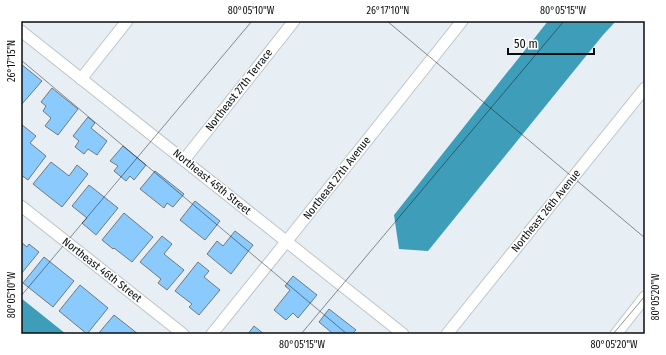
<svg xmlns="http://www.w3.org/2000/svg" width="666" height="355" font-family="'Fira Sans Condensed',sans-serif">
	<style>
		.water { fill: #3e9eba }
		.building { fill: #8acafd; stroke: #71787e }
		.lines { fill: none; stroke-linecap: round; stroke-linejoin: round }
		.minor-casing { stroke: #bcc4cb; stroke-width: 13 }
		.minor { stroke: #fff; stroke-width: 11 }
		.ticks { fill: none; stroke: #0a0d0f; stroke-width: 1; stroke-opacity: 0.45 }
		.labels { text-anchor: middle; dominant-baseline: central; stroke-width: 3; stroke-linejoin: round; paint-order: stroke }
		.street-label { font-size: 11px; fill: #0a0d0f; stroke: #fff }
		.neatline { fill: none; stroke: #0a0d0f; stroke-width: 1.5 }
		.ticks-label { font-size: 10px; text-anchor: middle; fill: #0a0d0f }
	</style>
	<rect width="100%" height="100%" fill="#e7eff5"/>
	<g class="water">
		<polygon points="548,21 616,21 603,35 428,251 399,249 394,215"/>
		<polygon points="21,298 66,334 21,334"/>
	</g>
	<g class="building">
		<polygon points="21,64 42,81 22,104 21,103"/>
		<polygon points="52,88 78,109 58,135 45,126 51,118 43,111 46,106 41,102"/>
		<polygon points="88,117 95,123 91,128 107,141 97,155 88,149 84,154 75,147 79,141 73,136"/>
		<polygon points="21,124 36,136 30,143 46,156 28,180 21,175"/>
		<polygon points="123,146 146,165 134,180 130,176 126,181 114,171 118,166 110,161"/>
		<polygon points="51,162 69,176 77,165 88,174 62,207 33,184"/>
		<polygon points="155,171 184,194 173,207 167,203 164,208 140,189"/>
		<polygon points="89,185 118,208 96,235 82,223 87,218 72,206"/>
		<polygon points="195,201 220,221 205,240 180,220"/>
		<polygon points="124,213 153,237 132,262 114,248 113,249 102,240"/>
		<polygon points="235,231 253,245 231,274 207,254 217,241 223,246"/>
		<polygon points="162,236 172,244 164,254 184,270 167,290 158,283 161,279 140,262"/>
		<polygon points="21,242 27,247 29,244 39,252 21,274"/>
		<polygon points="44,257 74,281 53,307 23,283"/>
		<polygon points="198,262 209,271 204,277 220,290 199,315 189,307 192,304 175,291"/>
		<polygon points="293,276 317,295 298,318 293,313 286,320 274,310 290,290 285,286"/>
		<polygon points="80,285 108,308 87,334 59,311"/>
		<polygon points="329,309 356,330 352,334 331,334 332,333 319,322"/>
		<polygon points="114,315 138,334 98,334"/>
		<polygon points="254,326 264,334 248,334"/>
	</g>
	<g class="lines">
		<g class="minor-casing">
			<g id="minor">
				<polyline points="21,31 403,334"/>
				<polyline points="81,79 127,21"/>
				<polyline points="184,160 294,21"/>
				<polyline points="21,206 183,334"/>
				<polyline points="212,334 286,242 462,21"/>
				<polyline points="447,334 645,88"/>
				<polyline points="616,334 645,297"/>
			</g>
		</g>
		<use href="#minor" class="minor"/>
	</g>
	<path class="ticks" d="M387,21L645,238M21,60L347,334M21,296L252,21M301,334L564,21M613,334L645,296"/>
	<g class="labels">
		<g class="street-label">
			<text transform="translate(239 90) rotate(-52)">Northeast 27th Terrace</text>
			<text transform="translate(337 178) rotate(-52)">Northeast 27th Avenue</text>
			<text transform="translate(212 182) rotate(39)">Northeast 45th Street</text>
			<text transform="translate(546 211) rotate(-51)">Northeast 26th Avenue</text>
			<text transform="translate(102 270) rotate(38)">Northeast 46th Street</text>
		</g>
	</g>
	<rect width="666" height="355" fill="none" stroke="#ffffff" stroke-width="44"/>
	<path d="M508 48v6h86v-6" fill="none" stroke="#0a0d0f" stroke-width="2"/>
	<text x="514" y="48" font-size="12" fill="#0a0d0f" stroke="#ffffff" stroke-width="3" paint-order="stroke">50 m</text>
	<rect x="22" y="22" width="622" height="311" class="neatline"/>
	<g class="ticks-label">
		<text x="251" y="14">80°05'10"W</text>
		<text x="388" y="14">26°17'10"N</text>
		<text x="563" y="14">80°05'15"W</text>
		<text transform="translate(11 61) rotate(-90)" y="4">26°17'15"N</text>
		<text transform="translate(11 295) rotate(-90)" y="4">80°05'10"W</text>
		<text transform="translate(655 297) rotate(-90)" y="4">80°05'20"W</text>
		<text x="302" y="348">80°05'15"W</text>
		<text x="614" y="348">80°05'20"W</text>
	</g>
</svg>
